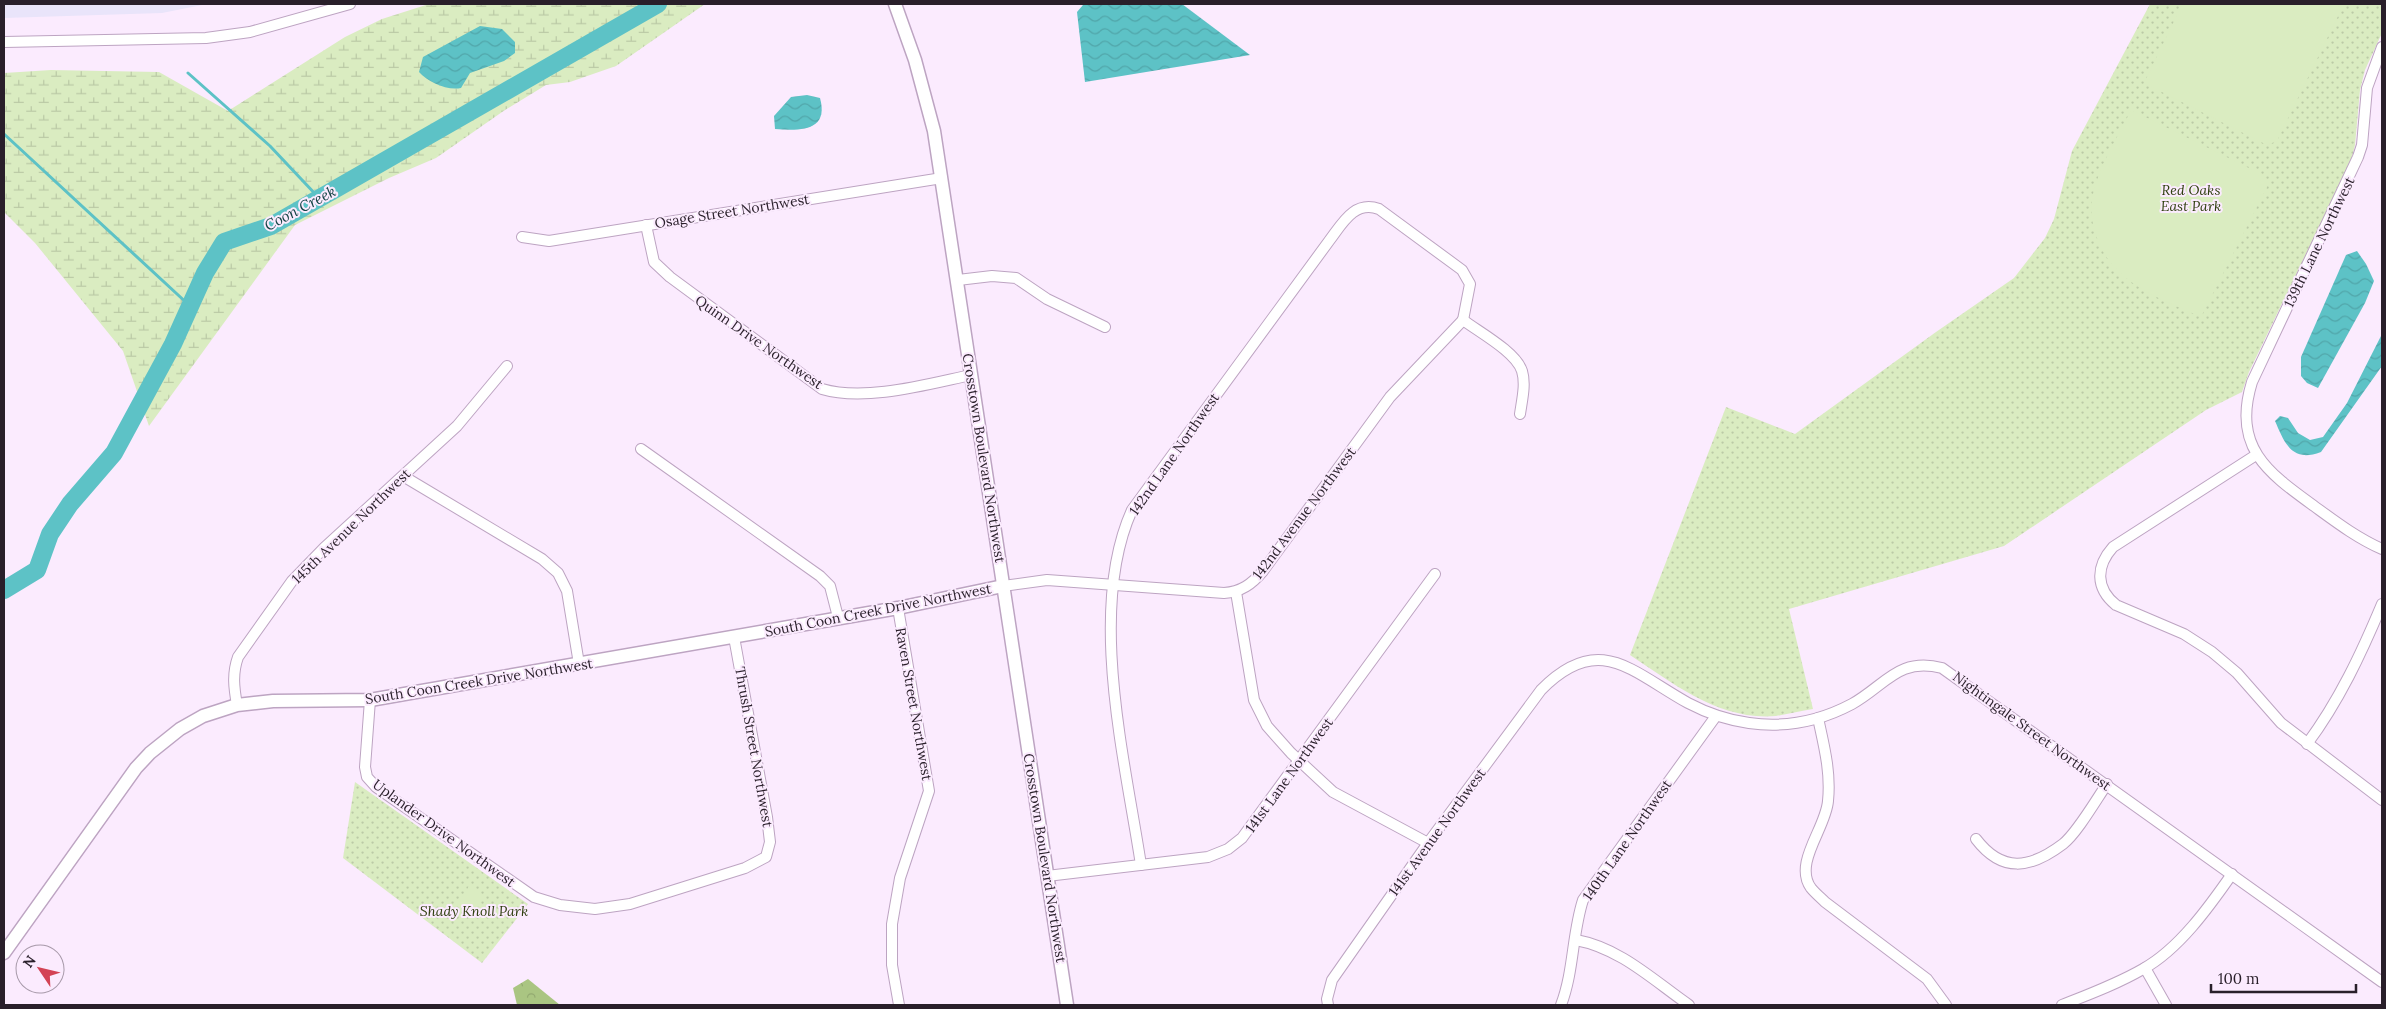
<svg xmlns="http://www.w3.org/2000/svg" width="2386" height="1009" font-family="Lora,serif">
	<style>
		.education { fill: #e9e4fa }
		.forest { fill: url(#forest-crowns) }
		.wetland { fill: url(#wetland-marsh) }
		.park { fill: url(#park-dots) }
		.pitch { fill: #daecc1 }
		.water { fill: url(#water-waves) }
		.lines { fill: none; stroke-linecap: round; stroke-linejoin: round }
		.stream { stroke: #5dc2c6; stroke-width: 3 }
		.river { stroke: #5dc2c6; stroke-width: 18 }
		.minor-casing { stroke: #bda4c2; stroke-width: 12 }
		.tertiary-casing { stroke: #bda4c2; stroke-width: 15 }
		.minor { stroke: #fff; stroke-width: 10 }
		.tertiary { stroke: #fff; stroke-width: 12 }
		.labels { text-anchor: middle; dominant-baseline: central; stroke-width: 4; stroke-linejoin: round; paint-order: stroke }
		.park-label { font-size: 14px; font-style: italic; fill: #2f3f0f; stroke: #fbebfe }
		.street-label { font-size: 14px; fill: #291f2a; stroke: #fbebfe }
		.water-label { font-size: 15px; font-style: italic; fill: #154446; stroke: #fbebfe }
	</style>
	<defs>
		<pattern id="forest-crowns" width="20" height="18" patternUnits="userSpaceOnUse" patternTransform="scale(1.25)"><rect width="20" height="18" fill="#aac582"/><path d="M2 6a3 3 0 1 1 6 0M12 15a3 3 0 1 1 6 0" fill="none" stroke="#92a970"/></pattern>
		<pattern id="wetland-marsh" width="20" height="14" patternUnits="userSpaceOnUse" patternTransform="scale(1.25)"><rect width="20" height="14" fill="#daecc1"/><path d="M1 5h8M5 5V1M11 12h8M15 12V8" fill="none" stroke="#bbcaa6"/></pattern>
		<pattern id="park-dots" width="8" height="8" patternUnits="userSpaceOnUse" patternTransform="scale(1.25)"><rect width="8" height="8" fill="#daecc1"/><path d="M2 2h.1M6 6h.1" fill="none" stroke="#bbcaa6" stroke-width="1.8" stroke-linecap="round"/></pattern>
		<pattern id="water-waves" width="16" height="10" patternUnits="userSpaceOnUse" patternTransform="scale(1.25)"><rect width="16" height="10" fill="#5dc2c6"/><path d="M0 5q4-4 8 0t8 0" fill="none" stroke="#51a6aa"/></pattern>
	</defs>
	<rect width="100%" height="100%" fill="#fbebfe"/>
	<polygon class="education" points="4,4 207,4 162,13 4,18"/>
	<polygon class="forest" points="528,979 560,1005 517,1005 513,988"/>
	<polygon class="wetland" points="429,4 705,4 616,66 570,82 546,85 505,110 436,158 389,178 295,225 149,426 123,351 35,243 4,212 4,73 51,70 159,72 228,111 345,37 382,19"/>
	<g class="park">
		<path d="M2150,4H2382V33L2365,70L2360,90L2355,145L2351,161L2249,372L2242,392L2206,410L2004,546L1789,609L1813,709C1801,711 1788,714 1776,716C1720,721 1674,684 1630,655L1726,407L1795,434L1936,332L2014,278L2045,238L2054,219L2072,151Z"/>
		<polygon points="355,782 528,904 482,963 343,858"/>
	</g>
	<g class="pitch">
		<polygon points="2187,4 2334,4 2342,8 2277,141 2267,145 2144,83 2178,13"/>
		<path d="M2131,110L2265,176L2267,187L2201,317C2157,297 2106,281 2094,228C2090,214 2091,197 2096,183C2104,158 2120,133 2131,110Z"/>
		<polygon points="469,886 484,896 472,916 457,906"/>
	</g>
	<g class="water">
		<polygon points="1087,4 1182,4 1250,55 1085,82 1077,12 1083,5"/>
		<path d="M480,26L502,29L515,42V53L504,61L470,73L461,88C447,91 428,82 419,72L423,57Z"/>
		<path d="M807,95L820,98C829,131 801,131 775,129L774,116L791,97Z"/>
		<polygon points="2357,251 2366,264 2374,281 2365,303 2318,388 2307,383 2301,376 2301,357 2346,255"/>
		<path d="M2382,334V366L2321,452C2292,463 2285,444 2275,421L2280,416L2288,418L2298,433L2310,440L2323,437L2347,403Z"/>
	</g>
	<g class="lines">
		<g class="stream">
			<polyline points="188,73 270,146 319,198"/>
			<polyline points="4,134 190,306"/>
		</g>
		<polyline class="river" points="4,590 37,570 50,534 70,504 114,453 173,344 205,273 224,242 271,226 658,4"/>
		<g class="minor-casing">
			<g id="minor">
				<polyline points="4,42 206,38 250,32 350,4"/>
				<path d="M2382,47L2367,88L2362,145L2358,157L2252,382C2232,447 2267,472 2314,506C2336,522 2357,538 2382,549"/>
				<path d="M646,225L654,262L670,277L822,389C865,402 928,384 971,375"/>
				<polyline points="522,237 549,241 942,178"/>
				<polyline points="958,280 992,276 1016,278 1047,299 1105,327"/>
				<path d="M1463,320C1479,332 1516,352 1522,371C1526,384 1522,400 1520,414"/>
				<polyline points="641,449 820,576 830,586 838,617"/>
				<path d="M2256,455L2113,547C2096,566 2095,588 2116,605L2184,634L2212,652L2237,673L2281,723L2382,800"/>
				<polyline points="403,476 542,559 558,573 567,591 579,664"/>
				<path d="M1003,586L1047,580L1224,593C1241,592 1252,584 1263,571L1390,397L1463,320"/>
				<polyline points="1236,592 1254,700 1267,726 1291,753 1333,792 1428,843"/>
				<polyline points="898,608 929,791 900,878 892,924 892,965 899,1005"/>
				<polyline points="370,700 365,767 367,777 376,787 534,897 560,905 595,909 630,904 745,868 766,857 770,842 767,817 734,637"/>
				<path d="M237,705C234,688 232,674 238,657L292,581L324,548L457,426L507,366"/>
				<path d="M1818,718C1824,746 1831,772 1828,801C1826,828 1793,863 1811,888C1815,893 1821,898 1825,902L1927,979L1946,1005"/>
				<path d="M2307,744C2339,701 2361,654 2382,604"/>
				<path d="M1976,839C2002,873 2030,869 2063,844C2077,833 2096,800 2107,784"/>
				<path d="M1141,865C1125,760 1087,609 1132,510L1329,241C1342,224 1354,200 1379,209L1462,270L1470,284L1463,320"/>
				<polyline points="1047,876 1208,857 1228,849 1242,838 1435,574"/>
				<path d="M1576,940C1620,948 1653,980 1689,1005"/>
				<polyline points="2145,968 2166,1005"/>
				<path d="M1328,1005L1327,999L1332,980L1428,843L1541,690C1599,631 1632,672 1688,703C1707,713 1727,720 1749,723C1784,728 1820,721 1852,704C1886,685 1898,657 1942,668L2382,982"/>
				<path d="M1561,1005C1574,971 1572,934 1583,900L1716,716"/>
				<path d="M2062,1005C2090,994 2117,984 2143,969C2179,949 2209,907 2232,874"/>
			</g>
		</g>
		<g class="tertiary-casing">
			<g id="tertiary">
				<polyline points="895,4 915,60 934,131 1067,1005"/>
				<polyline points="4,953 136,768 150,753 180,729 203,716 237,705 273,701 370,700 898,608 1003,586"/>
			</g>
		</g>
		<use href="#minor" class="minor"/>
		<use href="#tertiary" class="tertiary"/>
	</g>
	<g class="labels">
		<g class="park-label">
			<text x="2191" y="190">Red Oaks<tspan x="2191" dy="16">East Park</tspan></text>
			<text x="474" y="911">Shady Knoll Park</text>
		</g>
		<g class="street-label">
			<text transform="translate(732 211) rotate(-9)">Osage Street Northwest</text>
			<text transform="translate(2319 242) rotate(-64)">139th Lane Northwest</text>
			<text transform="translate(759 342) rotate(35)">Quinn Drive Northwest</text>
			<text transform="translate(1174 454) rotate(-55)">142nd Lane Northwest</text>
			<text transform="translate(984 458) rotate(81)">Crosstown Boulevard Northwest</text>
			<text transform="translate(1304 513) rotate(-53)">142nd Avenue Northwest</text>
			<text transform="translate(351 526) rotate(-44)">145th Avenue Northwest</text>
			<text transform="translate(878 610) rotate(-11)">South Coon Creek Drive Northwest</text>
			<text transform="translate(479 681) rotate(-9)">South Coon Creek Drive Northwest</text>
			<text transform="translate(914 704) rotate(80)">Raven Street Northwest</text>
			<text transform="translate(2032 731) rotate(36)">Nightingale Street Northwest</text>
			<text transform="translate(754 747) rotate(80)">Thrush Street Northwest</text>
			<text transform="translate(1289 775) rotate(-54)">141st Lane Northwest</text>
			<text transform="translate(1437 832) rotate(-54)">141st Avenue Northwest</text>
			<text transform="translate(444 833) rotate(36)">Uplander Drive Northwest</text>
			<text transform="translate(1627 840) rotate(-55)">140th Lane Northwest</text>
			<text transform="translate(1045 858) rotate(81)">Crosstown Boulevard Northwest</text>
		</g>
		<g class="water-label">
			<text transform="translate(300 208) rotate(-28)">Coon Creek</text>
		</g>
	</g>
	<rect width="2386" height="1009" fill="none" stroke="#291f2a" stroke-width="10"/>
	<g transform="translate(40 969) rotate(305)"><circle r="24" fill="#fbebfe" stroke="#a799a9"/>
	<path d="M0-4L9 19L0 12L-9 19Z" fill="#d34355"/>
	<text y="-8" font-size="14" font-weight="bold" text-anchor="middle" fill="#291f2a">N</text>
	</g>
	<path d="M2211 984v8h145v-8" fill="none" stroke="#291f2a" stroke-width="2.5"/>
	<text x="2218" y="984" font-size="15" fill="#291f2a" stroke="#fbebfe" stroke-width="4" paint-order="stroke">100 m</text>
</svg>
